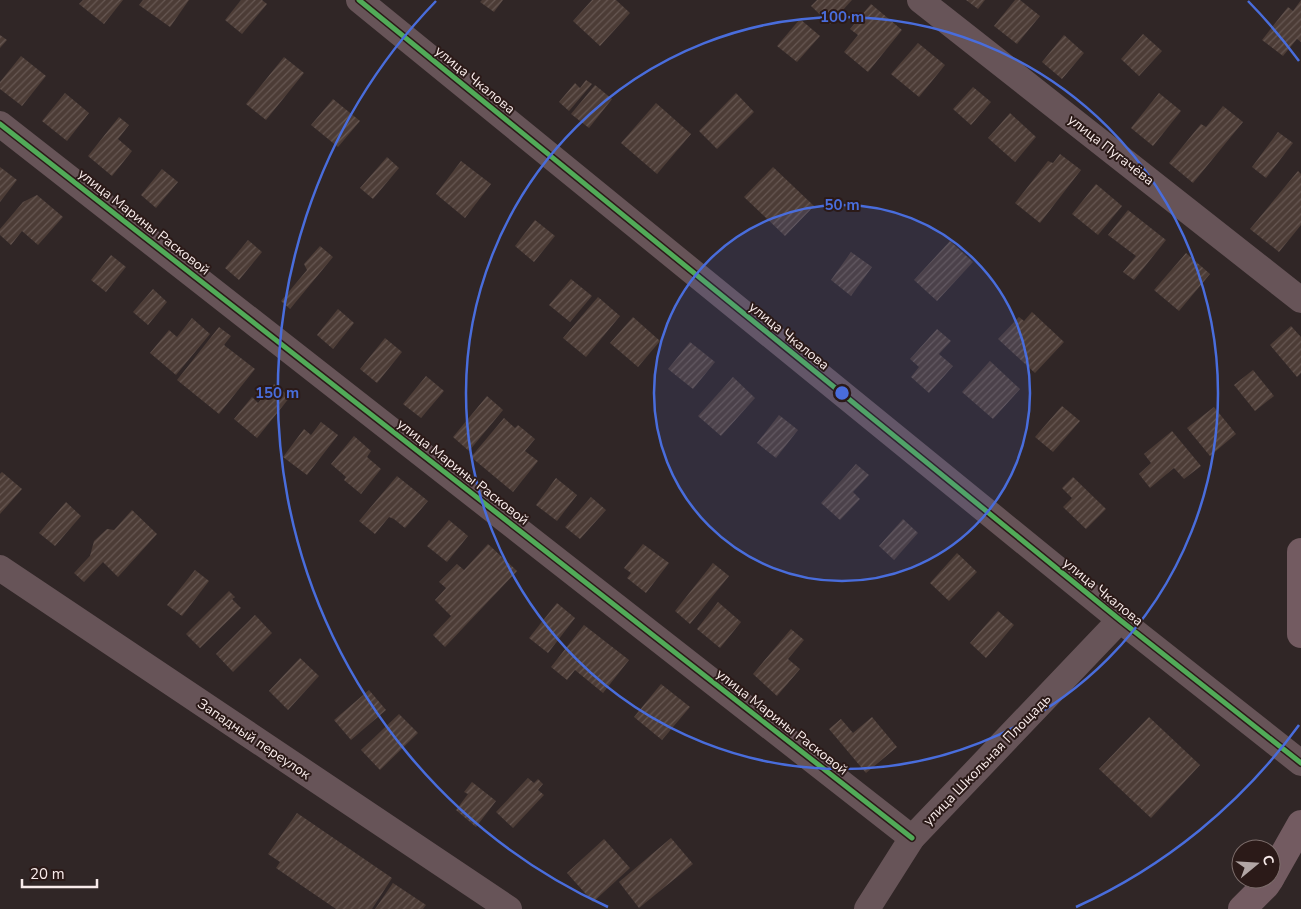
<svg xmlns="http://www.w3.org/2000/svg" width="1301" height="909" font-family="'Nunito Sans',sans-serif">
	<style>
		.building { fill: url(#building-hatch) }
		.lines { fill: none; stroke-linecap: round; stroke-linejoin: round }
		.minor { stroke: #675458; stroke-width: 26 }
		.major { stroke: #735b61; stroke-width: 28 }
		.cycleway-casing { stroke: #2b1a18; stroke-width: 8 }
		.cycleway { stroke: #51ab58; stroke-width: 5 }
		.ring { fill: none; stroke: #496ddc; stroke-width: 2.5 }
		.labels { text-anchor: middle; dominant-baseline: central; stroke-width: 4; stroke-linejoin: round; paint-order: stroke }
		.street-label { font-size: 14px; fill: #f8ebea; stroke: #2b1a18 }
		.centre { fill: #496ddc; stroke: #2b1a18; stroke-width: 2.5 }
		.ring-label { font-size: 15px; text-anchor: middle; font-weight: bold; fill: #496ddc; stroke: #2b1a18; stroke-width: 4; stroke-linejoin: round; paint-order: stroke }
	</style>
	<defs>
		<pattern id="building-hatch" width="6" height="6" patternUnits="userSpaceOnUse" patternTransform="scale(1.25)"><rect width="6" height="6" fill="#4c3c36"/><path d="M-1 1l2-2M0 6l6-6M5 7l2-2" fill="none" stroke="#675853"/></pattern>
	</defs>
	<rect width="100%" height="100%" fill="#302626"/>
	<g class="building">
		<polygon points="83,0 123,0 104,24 79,4"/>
		<polygon points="143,0 189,0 170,27 139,5"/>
		<polygon points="241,0 262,0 267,4 242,34 225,20"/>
		<polygon points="482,0 503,0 494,12 480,2"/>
		<polygon points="592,0 616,0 630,13 600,46 573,21"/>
		<polygon points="817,0 852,0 830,24 811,6"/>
		<polygon points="966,0 985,0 978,9"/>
		<polygon points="1015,0 1020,0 1040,16 1017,44 994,26"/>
		<polygon points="1301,0 1301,42 1297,39 1283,56 1262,40 1288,7 1293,11"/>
		<polygon points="871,4 902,30 868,72 844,52 858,35 850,29"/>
		<polygon points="800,19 820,36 797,62 777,46"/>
		<polygon points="1143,34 1162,51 1139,76 1121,59"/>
		<polygon points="0,35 7,40 0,48"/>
		<polygon points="1064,35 1084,53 1062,79 1042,62"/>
		<polygon points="918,43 945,65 919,97 891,74"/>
		<polygon points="21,56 46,76 22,106 0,89 0,82"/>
		<polygon points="284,57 304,73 266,120 246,104"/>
		<polygon points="586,80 592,84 569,111 559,102 575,83 580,88"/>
		<polygon points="595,85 612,99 589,128 571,114"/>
		<polygon points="973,87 991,102 971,125 953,109"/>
		<polygon points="65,93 89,113 67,141 42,121"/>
		<polygon points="736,93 754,112 717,149 699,131"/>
		<polygon points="1159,93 1181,111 1153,146 1131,128"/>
		<polygon points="333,99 360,121 338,147 311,125"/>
		<polygon points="656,103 691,134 657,174 621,143"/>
		<polygon points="1223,106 1243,122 1193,183 1169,163 1201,124 1206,127"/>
		<polygon points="1010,113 1036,137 1015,162 988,138"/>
		<polygon points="119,117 129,125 118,139 132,151 112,176 88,156"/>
		<polygon points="1278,132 1293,143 1266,178 1252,167"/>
		<polygon points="1060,154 1081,170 1040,223 1015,203 1048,161 1053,163"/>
		<polygon points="387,157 399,168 373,199 360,188"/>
		<polygon points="461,161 491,184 465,218 436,194"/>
		<polygon points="0,167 17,180 0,202"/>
		<polygon points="773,167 814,206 785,236 744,197"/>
		<polygon points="162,169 178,182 156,208 141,195"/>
		<polygon points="1298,171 1301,174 1301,225 1279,252 1250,229"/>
		<polygon points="1096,184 1122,206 1098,235 1072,214"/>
		<polygon points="37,195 63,217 38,245 22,231 11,245 0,235 0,229 23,202"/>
		<polygon points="1128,210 1166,240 1134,280 1123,272 1136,256 1108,235"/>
		<polygon points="535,220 555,236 534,262 515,246"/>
		<polygon points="248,240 262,252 239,280 225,268"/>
		<polygon points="950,241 973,262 937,301 914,280"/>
		<polygon points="320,246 333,257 290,309 281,301 307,270 304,264"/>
		<polygon points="851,252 872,267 851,296 831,280"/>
		<polygon points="1186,253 1210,274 1179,311 1154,290"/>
		<polygon points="111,255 126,267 106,292 91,280"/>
		<polygon points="571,279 592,296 570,322 549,305"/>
		<polygon points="153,289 167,302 148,325 133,312"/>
		<polygon points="598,297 620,316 586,357 563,338"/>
		<polygon points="338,309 354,323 333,349 317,335"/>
		<polygon points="1032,312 1064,342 1035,373 998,339 1019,317 1024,321"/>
		<polygon points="633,317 660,341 638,367 610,343"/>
		<polygon points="192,318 210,334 176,375 150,353 169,330 177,337"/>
		<polygon points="1291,326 1301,337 1301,373 1297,377 1270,345"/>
		<polygon points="219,327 231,336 224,345 255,369 219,414 177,380"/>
		<polygon points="937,329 951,341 939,354 953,366 929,393 911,377 919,367 910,359"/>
		<polygon points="385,338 402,352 377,383 360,369"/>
		<polygon points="690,342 715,362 693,389 668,369"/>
		<polygon points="990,361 1020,389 993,419 962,392"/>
		<polygon points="1253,370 1274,396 1255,411 1234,385"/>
		<polygon points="426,376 444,391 421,418 403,404"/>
		<polygon points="733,377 755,398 721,436 698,416"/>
		<polygon points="274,384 290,397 257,438 234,419 252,397 258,403"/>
		<polygon points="487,396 503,410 469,451 453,437"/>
		<polygon points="1062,406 1080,421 1053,452 1035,437"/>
		<polygon points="1214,407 1236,434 1210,456 1187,428"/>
		<polygon points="779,415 798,430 776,458 757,443"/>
		<polygon points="504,418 515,428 518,425 535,439 525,451 538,461 513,492 471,457"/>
		<polygon points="321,422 338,435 307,475 283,457 304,429 311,435"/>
		<polygon points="1172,431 1201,466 1184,479 1174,468 1150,488 1139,474 1151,463 1144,454"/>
		<polygon points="354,436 371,451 367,457 381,469 361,494 344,480 346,477 331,464"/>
		<polygon points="856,464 869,475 853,492 860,499 840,520 821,503"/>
		<polygon points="2,472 22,489 0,514 0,474"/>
		<polygon points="397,476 428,501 405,528 394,519 389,517 375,534 359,521"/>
		<polygon points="1073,477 1106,509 1086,529 1063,507 1072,498 1062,488"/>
		<polygon points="556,478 577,495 557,521 536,505"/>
		<polygon points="591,497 606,510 580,539 565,527"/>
		<polygon points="66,502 81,516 55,546 39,533"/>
		<polygon points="132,510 157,534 118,577 103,562 84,582 74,573 90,556 94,541 107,529 114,530"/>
		<polygon points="903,519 918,533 894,560 879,546"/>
		<polygon points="449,520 468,536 447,562 427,546"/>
		<polygon points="488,544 517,571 445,647 433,635 451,616 435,600 446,588 439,582 457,564 464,570"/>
		<polygon points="643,544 669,563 646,593 627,578 631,573 624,568"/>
		<polygon points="957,553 977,572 949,601 930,583"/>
		<polygon points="713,563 729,576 690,624 675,611"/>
		<polygon points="195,570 209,581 182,616 167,605"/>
		<polygon points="229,591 235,597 232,599 241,608 200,648 186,634"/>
		<polygon points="718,602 741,622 720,648 697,629"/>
		<polygon points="557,603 575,618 548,653 529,638"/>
		<polygon points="998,611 1014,625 986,658 970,643"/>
		<polygon points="255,615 272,633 233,672 216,654"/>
		<polygon points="584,625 629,660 603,693 575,670 567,680 551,667"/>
		<polygon points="791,629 804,640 788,659 800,669 777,696 753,674"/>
		<polygon points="300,658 319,676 288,710 269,691"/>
		<polygon points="661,684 690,707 662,740 634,717"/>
		<polygon points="369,690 386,710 351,740 334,720"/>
		<polygon points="399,714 418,733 380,770 361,750"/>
		<polygon points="872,717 897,747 866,773 829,729 841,719 853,733"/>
		<polygon points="1149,717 1200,765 1151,818 1099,769"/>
		<polygon points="528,778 534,783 538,779 543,784 538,790 544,795 513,828 496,812"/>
		<polygon points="472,782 496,801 476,827 456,810 468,794 464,792"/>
		<polygon points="297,813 392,878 372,909 336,909 276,868 280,862 268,854"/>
		<polygon points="671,838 693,864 639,908 619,882"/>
		<polygon points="604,839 630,868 593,902 567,873"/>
		<polygon points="393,883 426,905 423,909 375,909"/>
	</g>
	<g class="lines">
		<g class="minor">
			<polyline points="359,0 1120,620 1301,763"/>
			<polyline points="920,0 1301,300"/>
			<polyline points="0,124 912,838"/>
			<polyline points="0,568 509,909"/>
			<polyline points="867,909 912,838 1120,620"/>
		</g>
		<g class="major">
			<polyline points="1301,552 1301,634"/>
			<polyline points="1271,877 1301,824"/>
			<polyline points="1242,909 1266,885 1270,879"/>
		</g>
		<g class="cycleway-casing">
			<g id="cycleway">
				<polyline points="359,0 1120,620 1301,763"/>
				<polyline points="0,124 912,838"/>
			</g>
		</g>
		<use href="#cycleway" class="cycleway"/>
	</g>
	<circle cx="842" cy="393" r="188" fill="#496ddc" fill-opacity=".12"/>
	<g class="ring">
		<circle cx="842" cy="393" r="188"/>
		<circle cx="842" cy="393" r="376"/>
		<path d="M1299 725A565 565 0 0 1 1076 907M608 907A565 565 0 0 1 436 1M1248 1A565 565 0 0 1 1299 61"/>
	</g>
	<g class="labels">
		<g class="street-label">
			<text transform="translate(475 80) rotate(39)">улица Чкалова</text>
			<text transform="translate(1111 150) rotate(38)">улица Пугачёва</text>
			<text transform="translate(144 222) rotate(38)">улица Марины Расковой</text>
			<text transform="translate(789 336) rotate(39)">улица Чкалова</text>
			<text transform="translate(463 472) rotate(38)">улица Марины Расковой</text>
			<text transform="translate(1103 592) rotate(39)">улица Чкалова</text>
			<text transform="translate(782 722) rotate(38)">улица Марины Расковой</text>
			<text transform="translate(254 739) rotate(34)">Западный переулок</text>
			<text transform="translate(987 760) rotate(-46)">улица Школьная Площадь</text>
		</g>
	</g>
	<circle cx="842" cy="393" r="8" class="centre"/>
	<g class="ring-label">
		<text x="842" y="22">100 m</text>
		<text x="842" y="210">50 m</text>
		<text x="277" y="398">150 m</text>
	</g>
	<g transform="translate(1256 864) rotate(72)"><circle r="24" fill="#2b1a18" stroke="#7d6e6c"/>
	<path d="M0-4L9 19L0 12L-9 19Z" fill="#b2a6a5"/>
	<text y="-8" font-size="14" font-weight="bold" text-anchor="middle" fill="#f8ebea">С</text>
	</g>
	<path d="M22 879v8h75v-8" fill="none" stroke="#f8ebea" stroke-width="2.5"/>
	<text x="30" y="879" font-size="15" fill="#f8ebea" stroke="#2b1a18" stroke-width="4" paint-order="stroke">20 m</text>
</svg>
